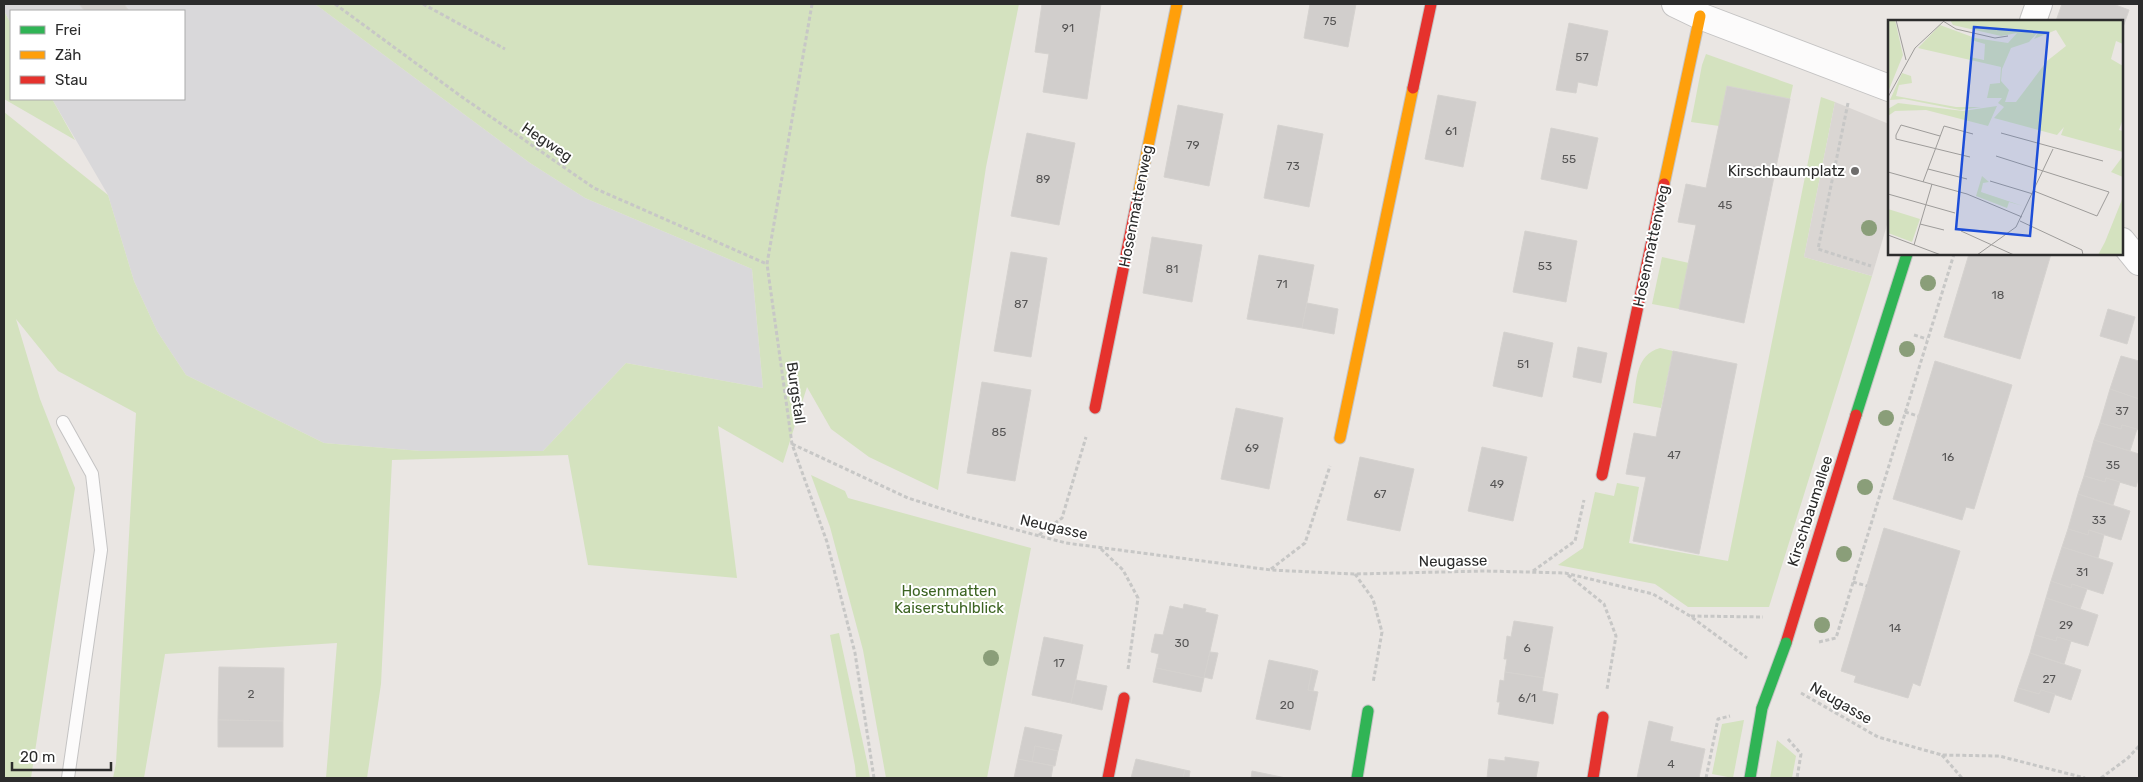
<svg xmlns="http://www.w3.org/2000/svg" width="2143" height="782" font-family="Rubik,sans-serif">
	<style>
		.industrial { fill: #d9d8da }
		.green { fill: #d4e2bf }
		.plaza { fill: #dad6d3 }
		.building { fill: #d1cecc; stroke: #d5d2cf }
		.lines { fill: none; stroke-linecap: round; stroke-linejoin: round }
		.lane-casing { stroke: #c4c3c3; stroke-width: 14 }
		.street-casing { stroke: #c4c3c3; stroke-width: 28 }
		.fast-casing { stroke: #c4c3c3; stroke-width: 13 }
		.slow-casing { stroke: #c4c3c3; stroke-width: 13 }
		.jam-casing { stroke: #c4c3c3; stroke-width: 13 }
		.path { stroke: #c7c7c6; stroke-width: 3; stroke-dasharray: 4 2.5; stroke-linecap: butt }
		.lane { stroke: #fcfbfb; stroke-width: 12 }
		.street { stroke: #fcfbfb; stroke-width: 26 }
		.fast { stroke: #30b455; stroke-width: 11 }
		.slow { stroke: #ff9f0a; stroke-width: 11 }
		.jam { stroke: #e5322d; stroke-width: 11 }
		.fast-bridge-casing { stroke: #c4c3c3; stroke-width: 13; stroke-linecap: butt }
		.fast-bridge { stroke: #30b455; stroke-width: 11 }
		.tree { fill: #8a9e79 }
		.poi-dot { fill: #6e6d6c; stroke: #fff; stroke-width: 2 }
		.labels { text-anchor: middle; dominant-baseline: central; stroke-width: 4; stroke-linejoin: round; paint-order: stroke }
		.number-label { font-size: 12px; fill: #565555 }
		.street-label { font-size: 15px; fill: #2c2c2c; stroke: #fff }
		.poi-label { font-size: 15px; fill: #2c2c2c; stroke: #fff; text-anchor: end }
		.park-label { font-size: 15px; fill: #3c6422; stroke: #fff }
		.inset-road { fill: none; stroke: #9e9c9a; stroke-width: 1 }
		.view { fill: #1d4ed8; fill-opacity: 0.15; stroke: #1d4ed8; stroke-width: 2.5 }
		.inset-edge { fill: none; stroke: #2c2c2c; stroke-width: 2.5 }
	</style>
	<rect width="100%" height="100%" fill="#eae6e3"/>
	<polygon class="industrial" points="4,4 315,4 530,163 585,198 752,269 763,388 626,363 543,451 421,451 324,443 186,375 157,331 134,281 108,195 52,99 184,99 184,11 11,11 11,24 4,11"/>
	<g class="green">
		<polygon points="315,4 1019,4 986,167 938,490 869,457 831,429 807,387 783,463 718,426 737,578 588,565 568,455 392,460 381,684 367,778 326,778 337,643 165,654 144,778 113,778 116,763 136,413 58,371 16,319 40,399 75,488 31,778 4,778 4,112 108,195 134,281 157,331 186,375 324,443 421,451 543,451 626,363 763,388 752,269 585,198 530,163"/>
		<polygon points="4,11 11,24 11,99 52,99 75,140 4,99"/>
		<polygon points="1706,54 1793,85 1790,99 1727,86 1719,126 1691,122 1702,65"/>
		<polygon points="1821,97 1835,102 1804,257 1872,276 1769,607 1688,607 1655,584 1558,565 1583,548 1595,492 1614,496 1617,483 1639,487 1629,543 1728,561"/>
		<polygon points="1662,257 1689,263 1679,309 1652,304"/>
		<path d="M1660,348L1673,351L1661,408L1633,403C1637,381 1635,355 1660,348Z"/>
		<polygon points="811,475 845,491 848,498 1031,548 987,778 886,778 863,650 830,527"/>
		<polygon points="839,633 868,766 870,778 856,778 855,766 830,635"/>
		<polygon points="1744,720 1733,778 1712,774 1722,724"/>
		<polygon points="1777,740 1796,756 1792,778 1770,778"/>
	</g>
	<polygon class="plaza" points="1835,102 1889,124 1889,218 1872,276 1804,257"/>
	<g class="building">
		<polygon points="79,4 124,4 129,11 85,11"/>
		<polygon points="1042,4 1101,4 1087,99 1043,92 1049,54 1035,52"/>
		<polygon points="1310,4 1356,4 1348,47 1304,38"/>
		<polygon points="2062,4 2113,4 2129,10 2122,30 2122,21 2056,21"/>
		<polygon points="1569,23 1608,31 1597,86 1578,82 1576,93 1556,90"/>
		<polygon points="1727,86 1790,99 1744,323 1679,309 1696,225 1678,222 1686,184 1706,188"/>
		<polygon points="1438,95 1476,102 1463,167 1425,159"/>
		<polygon points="1178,105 1223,114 1209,186 1164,177"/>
		<polygon points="1278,125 1323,134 1309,207 1264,198"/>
		<polygon points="1551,128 1598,138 1587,189 1541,179"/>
		<polygon points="1027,133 1075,143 1059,225 1011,216"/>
		<polygon points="1525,231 1577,241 1566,302 1513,292"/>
		<polygon points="1152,237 1202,245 1192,302 1143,293"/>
		<polygon points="1011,252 1047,258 1031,357 994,351"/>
		<polygon points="1969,254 2051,254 2020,359 1944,337"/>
		<polygon points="1259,255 1314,265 1302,328 1247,319"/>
		<polygon points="1307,303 1338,309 1334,334 1302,328"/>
		<polygon points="2108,309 2135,317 2127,344 2100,336"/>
		<polygon points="1504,332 1553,343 1542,397 1493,386"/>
		<polygon points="1578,347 1607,353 1601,383 1573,377"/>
		<polygon points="1673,351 1737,364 1699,554 1633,541 1646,477 1626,474 1634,433 1656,437"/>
		<polygon points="2121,356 2139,361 2139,399 2110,389"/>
		<polygon points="1935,361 2012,385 1974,509 1966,507 1962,520 1893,499"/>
		<polygon points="982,382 1031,390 1015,481 967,473"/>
		<polygon points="2110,389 2139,399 2139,430 2122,425 2121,429 2100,423"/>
		<polygon points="1236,408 1283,418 1269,489 1221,479"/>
		<polygon points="2100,423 2121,429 2122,425 2137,429 2130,451 2094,440"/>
		<polygon points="2094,440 2139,454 2139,476 2136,487 2106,478 2105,482 2084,476"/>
		<polygon points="1482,447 1527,457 1513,521 1468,511"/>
		<polygon points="1360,457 1414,469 1400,531 1347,520"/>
		<polygon points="2084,476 2105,482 2106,478 2120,482 2113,505 2078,494"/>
		<polygon points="2078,494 2130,511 2121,540 2089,530 2088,535 2068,529"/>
		<polygon points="1884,528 1960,551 1920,686 1913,683 1908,698 1854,682 1856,676 1841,671"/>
		<polygon points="2068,529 2088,535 2089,530 2104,535 2098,558 2062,547"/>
		<polygon points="2062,547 2113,563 2103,594 2072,584 2071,588 2051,581"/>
		<polygon points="2051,581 2071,588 2072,584 2087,589 2080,609 2046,598"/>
		<polygon points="2046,598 2098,615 2088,646 2057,637 2056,641 2035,635"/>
		<polygon points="1184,604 1206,609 1205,612 1218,615 1204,678 1156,668 1159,654 1151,652 1155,634 1163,635 1170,606 1183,609"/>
		<polygon points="1514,621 1553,627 1544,678 1505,672 1507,659 1504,659 1507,636 1511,637"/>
		<polygon points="2035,635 2056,641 2057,637 2071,641 2064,664 2030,653"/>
		<polygon points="1044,637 1083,645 1071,703 1032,695"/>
		<polygon points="1210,652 1218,653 1212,679 1204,677"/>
		<polygon points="2030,653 2081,670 2071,700 2041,690 2039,694 2018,688"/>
		<polygon points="1269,660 1312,669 1308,690 1318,692 1310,730 1256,719"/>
		<polygon points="219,667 284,668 283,721 218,720"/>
		<polygon points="1156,668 1204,678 1201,692 1153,682"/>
		<polygon points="1312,669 1318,671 1313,691 1308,690"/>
		<polygon points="1505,672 1544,678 1542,691 1558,694 1553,724 1498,714 1500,702 1497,702 1500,680 1504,681"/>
		<polygon points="1076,680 1107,686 1102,710 1071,703"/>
		<polygon points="2018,688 2039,694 2041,690 2055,694 2049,713 2014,701"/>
		<polygon points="218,720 283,721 283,747 218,747"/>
		<polygon points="1649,721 1673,727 1670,741 1705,749 1699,778 1637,778"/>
		<polygon points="1025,727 1062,735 1058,751 1035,746 1032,762 1018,759"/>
		<polygon points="1035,746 1058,751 1055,766 1032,762"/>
		<polygon points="1505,757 1539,762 1536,778 1487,778 1489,759 1505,761"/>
		<polygon points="1018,759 1053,766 1051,778 1014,778"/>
		<polygon points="1136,759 1185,770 1183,778 1131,778"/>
		<polygon points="1185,770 1190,771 1189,778 1183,778"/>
		<polygon points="1252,771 1286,778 1251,778"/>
	</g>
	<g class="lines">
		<g class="lane-casing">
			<polyline id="lane" points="63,422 92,474 101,550 68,778"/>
		</g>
		<g class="street-casing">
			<g id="street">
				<polyline points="1675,4 1700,16 1889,88"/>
				<polyline points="2033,21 2039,4"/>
				<polyline points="2122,241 2139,262"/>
			</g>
		</g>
		<g class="fast-casing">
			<g id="fast">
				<polyline points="1856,415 1907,254"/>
				<polyline points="1357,778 1368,711"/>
				<polyline points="1750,778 1762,708"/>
			</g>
		</g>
		<g class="slow-casing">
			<g id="slow">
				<polyline points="1664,184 1700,16"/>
				<polyline points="1138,196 1177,4"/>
				<polyline points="1340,438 1413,88"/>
			</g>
		</g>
		<g class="jam-casing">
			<g id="jam">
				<polyline points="1413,88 1431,4"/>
				<polyline points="1095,408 1138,196"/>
				<polyline points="1602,475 1664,184"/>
				<polyline points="1786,643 1856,415"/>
				<polyline points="1108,778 1124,698"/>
				<polyline points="1593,778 1603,717"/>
			</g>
		</g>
		<g class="path">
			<polyline points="335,4 462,97 594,188 767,264"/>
			<polyline points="423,4 505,49"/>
			<polyline points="812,4 767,264 792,444 827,542 855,653 874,778"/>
			<polyline points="1848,103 1818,249 1871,266"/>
			<polyline points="1914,335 1927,339"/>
			<polyline points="1905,412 1918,416"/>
			<polyline points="792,444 908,498 968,517 1066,543 1271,570 1354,574 1485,571 1565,573 1653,594 1690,616 1747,658"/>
			<polyline points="1039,535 1062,518 1086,437"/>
			<polyline points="1101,549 1123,570 1138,598 1128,669"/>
			<polyline points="1271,569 1305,543 1330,466"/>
			<polyline points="1533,571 1575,541 1584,500"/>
			<polyline points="1355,574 1373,599 1382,632 1373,683"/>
			<polyline points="1568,575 1604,604 1616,636 1607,689"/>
			<polyline points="1853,582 1867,586"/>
			<polyline points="1691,616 1763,617"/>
			<polyline points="1819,642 1836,638 1954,254"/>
			<polyline points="1801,693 1878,737 1942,755 1999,756 2085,778"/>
			<polyline points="1788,739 1801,754 1797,778"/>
			<polyline points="1942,755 1962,778"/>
			<polyline points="1706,778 1718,719 1730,716"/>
			<polyline points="2101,778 2128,758 2139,746"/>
		</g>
		<use href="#lane" class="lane"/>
		<use href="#street" class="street"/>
		<use href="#fast" class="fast"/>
		<use href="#slow" class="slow"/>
		<use href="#jam" class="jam"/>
		<g class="fast-bridge-casing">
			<polyline id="fast-bridge" points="1762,708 1786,643"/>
		</g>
		<use href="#fast-bridge" class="fast-bridge"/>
	</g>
	<g class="tree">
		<circle cx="1869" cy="228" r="8"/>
		<circle cx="1928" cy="283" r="8"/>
		<circle cx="1907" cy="349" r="8"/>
		<circle cx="1886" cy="418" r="8"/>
		<circle cx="1865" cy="487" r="8"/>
		<circle cx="1844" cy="554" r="8"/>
		<circle cx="1822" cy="625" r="8"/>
		<circle cx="991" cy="658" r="8"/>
	</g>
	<circle class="poi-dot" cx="1855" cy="171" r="5"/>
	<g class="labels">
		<g class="number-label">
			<text x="1330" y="21">75</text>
			<text x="1068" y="28">91</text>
			<text x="1582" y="57">57</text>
			<text x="1451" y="131">61</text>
			<text x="1193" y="145">79</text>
			<text x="1569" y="159">55</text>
			<text x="1293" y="166">73</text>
			<text x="1043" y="179">89</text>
			<text x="1725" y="205">45</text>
			<text x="1545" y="266">53</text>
			<text x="1172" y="269">81</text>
			<text x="1282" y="284">71</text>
			<text x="1998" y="295">18</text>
			<text x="1021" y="304">87</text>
			<text x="1523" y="364">51</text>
			<text x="2122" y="411">37</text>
			<text x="999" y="432">85</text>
			<text x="1252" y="448">69</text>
			<text x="1674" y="455">47</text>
			<text x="1948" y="457">16</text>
			<text x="2113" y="465">35</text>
			<text x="1497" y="484">49</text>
			<text x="1380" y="494">67</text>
			<text x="2099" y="520">33</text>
			<text x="2082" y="572">31</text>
			<text x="2066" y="625">29</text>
			<text x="1895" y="628">14</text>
			<text x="1182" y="643">30</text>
			<text x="1527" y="648">6</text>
			<text x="1059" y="663">17</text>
			<text x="2049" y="679">27</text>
			<text x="251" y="694">2</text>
			<text x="1527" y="698">6/1</text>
			<text x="1287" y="705">20</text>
			<text x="1671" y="764">4</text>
		</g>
		<g class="street-label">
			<text transform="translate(547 142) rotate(34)">Hegweg</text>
			<text transform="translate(1136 206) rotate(-79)">Hosenmattenweg</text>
			<text transform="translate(1651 246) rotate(-78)">Hosenmattenweg</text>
			<text transform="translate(796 393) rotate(82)">Burgstall</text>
			<text transform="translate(1810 511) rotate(-72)">Kirschbaumallee</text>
			<text transform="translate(1054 527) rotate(13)">Neugasse</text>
			<text transform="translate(1453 561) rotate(-1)">Neugasse</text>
			<text transform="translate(1841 703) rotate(30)">Neugasse</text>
		</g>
		<g class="poi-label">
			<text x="1845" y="171">Kirschbaumplatz</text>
		</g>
		<g class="park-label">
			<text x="949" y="591">Hosenmatten<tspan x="949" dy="17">Kaiserstuhlblick</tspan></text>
		</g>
	</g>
	<g transform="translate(1888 20)">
		<rect width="235" height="235" fill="#eae6e3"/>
		<path d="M1,0H7L15,35L0,72ZM62,0H235V24L228,21L223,39L235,46V99L231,110L235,111V132L173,115L176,107L169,115L106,98L116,87L110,83L114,78H99L102,64L112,63L113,47L30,28L52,5L87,18L120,23L129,13L113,16L65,5ZM168,10L178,26L159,41L128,82H117L121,70L113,61L114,49L123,28L141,22L151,11L146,19ZM83,20L97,24L96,40L82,37ZM14,53L23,56L24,63L11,65L8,76L68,87H93L72,90L16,79L2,80ZM10,83L75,91L109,86L100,106L38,90L7,91L0,96V89ZM235,136V157L223,152ZM94,156L101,162L95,163L93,172L135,186L121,182L119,188L88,176ZM235,177V235H210L217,222ZM0,189L32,199L24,222L0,213Z" fill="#d4e2bf" fill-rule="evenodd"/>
		<path class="inset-road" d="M8,0L18,40M55,1L68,9L107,18L120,16M0,77L27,28L57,0M113,113L215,141M52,116L13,105L8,115V119L82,137M108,136L221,172L209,196L146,171M40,149L79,159M0,152L79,174L134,197M102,161L145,174M35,162L56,106L85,114M0,174L67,193M132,201L194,230L195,235M32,204L56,210M73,211L126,235M0,215L53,235M26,225L44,164M89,235L128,207L165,129"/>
		<path class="view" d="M86,7L160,13L142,216L68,209Z"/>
		<rect width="235" height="235" class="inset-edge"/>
	</g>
	<rect width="2143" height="782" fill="none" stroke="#2c2c2c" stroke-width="10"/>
	<rect x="10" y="10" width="175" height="90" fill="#ffffff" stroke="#ababab"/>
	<rect x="20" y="26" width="25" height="8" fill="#30b455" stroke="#ababab"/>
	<text x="55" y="35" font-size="15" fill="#2c2c2c">Frei</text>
	<rect x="20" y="51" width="25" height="8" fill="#ff9f0a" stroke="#ababab"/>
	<text x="55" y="60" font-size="15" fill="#2c2c2c">Zäh</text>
	<rect x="20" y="76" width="25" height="8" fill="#e5322d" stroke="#ababab"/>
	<text x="55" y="85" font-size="15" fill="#2c2c2c">Stau</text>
	<path d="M12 762v8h99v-8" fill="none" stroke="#2c2c2c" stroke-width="2.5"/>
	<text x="20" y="762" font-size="15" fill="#2c2c2c" stroke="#ffffff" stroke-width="4" paint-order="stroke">20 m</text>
</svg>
